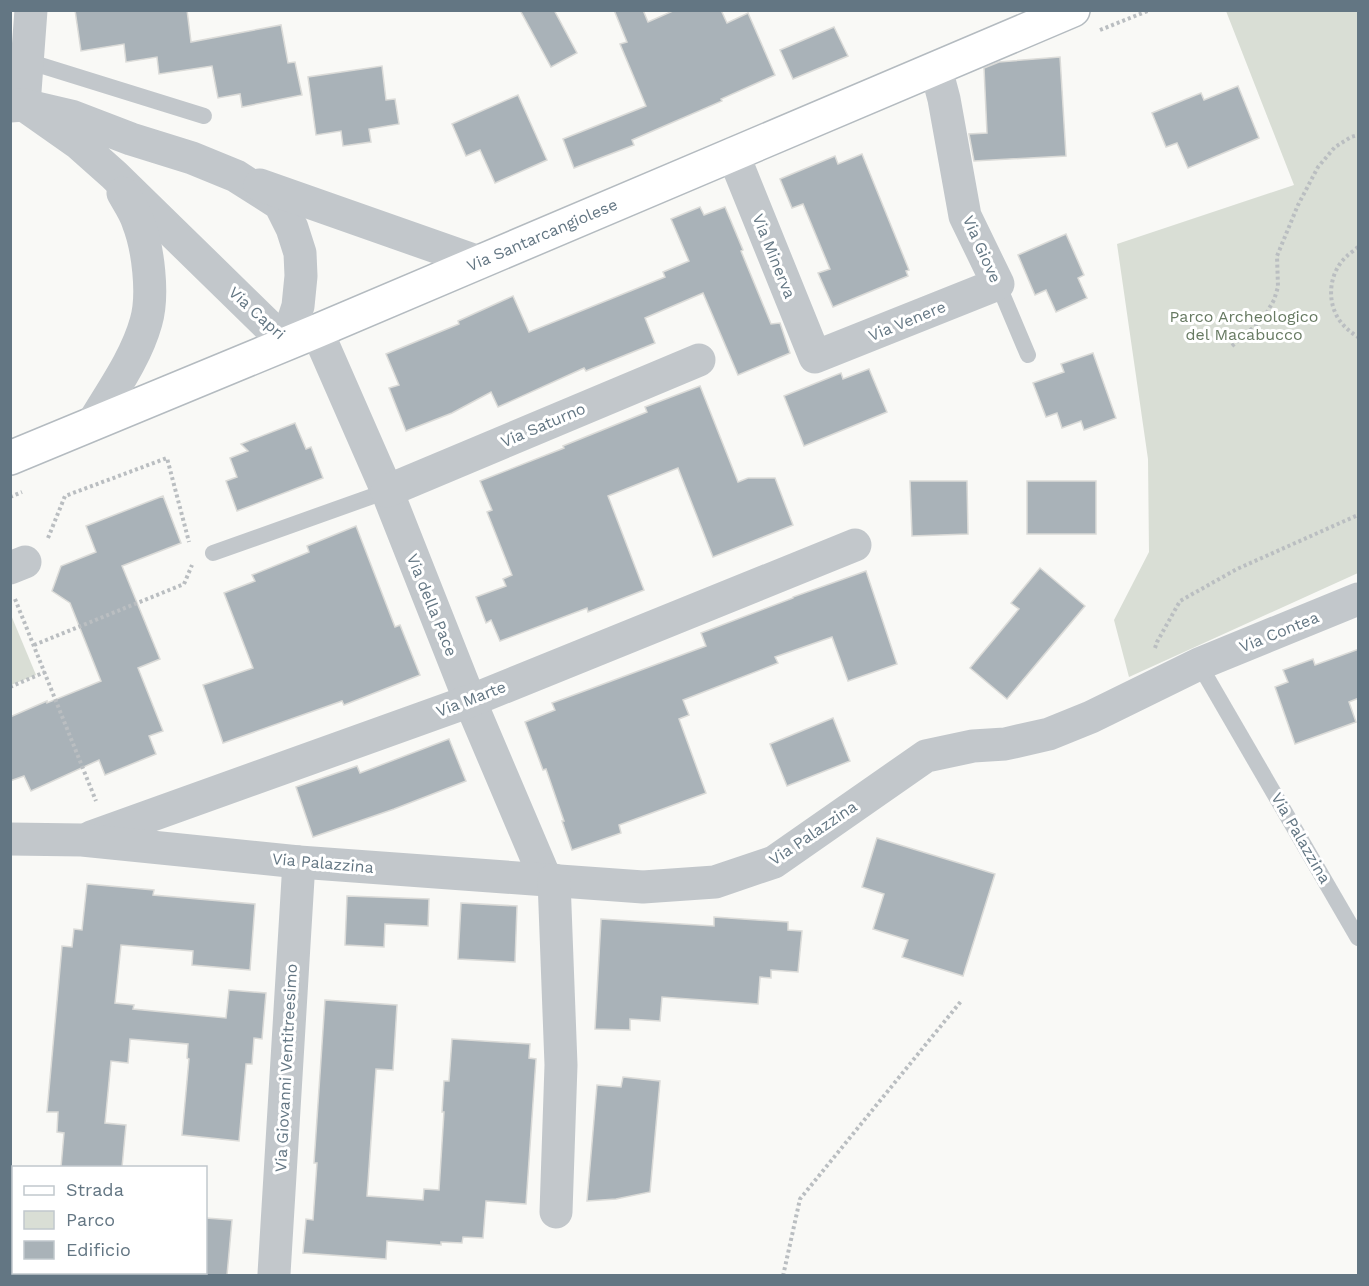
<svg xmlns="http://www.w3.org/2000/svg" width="1369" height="1286" font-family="'Work Sans',sans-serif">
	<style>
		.green { fill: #d9ded5 }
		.building { fill: #a9b2b8; stroke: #dbdbd8; stroke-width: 1.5 }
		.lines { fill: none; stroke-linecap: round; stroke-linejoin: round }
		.secondary-casing { stroke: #b4bbc0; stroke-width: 36 }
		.path { stroke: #babec1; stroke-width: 4; stroke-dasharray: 3 3; stroke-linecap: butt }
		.lane { stroke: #c2c7cb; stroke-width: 16 }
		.street { stroke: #c2c7cb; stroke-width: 33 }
		.secondary { stroke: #fff; stroke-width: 33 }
		.labels { text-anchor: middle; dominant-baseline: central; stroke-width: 6; stroke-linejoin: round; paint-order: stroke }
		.street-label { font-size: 16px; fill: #637683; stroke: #fff }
		.park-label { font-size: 16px; fill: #677a62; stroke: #fff }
	</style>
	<rect width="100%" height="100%" fill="#f9f9f6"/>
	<g class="green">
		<polygon points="1226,11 1358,11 1358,573 1129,677 1114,620 1149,552 1148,459 1117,244 1294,185"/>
		<polygon points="11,615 36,675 11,685 10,685"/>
	</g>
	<g class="building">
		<polygon points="75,10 187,10 191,42 281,25 288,63 295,62 302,95 242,107 240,94 218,98 212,66 159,74 157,57 126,62 124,44 81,51"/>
		<polygon points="520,10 554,10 577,53 551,67"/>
		<polygon points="614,10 643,10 648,22 675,10 721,10 727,23 748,13 775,75 721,99 722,101 632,140 634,145 574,168 563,139 646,106 620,44 627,42"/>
		<polygon points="834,27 848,56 793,79 780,50"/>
		<polygon points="1060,57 1066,156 974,161 969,134 987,133 984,68 999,62"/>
		<polygon points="382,66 386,100 395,99 399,124 369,129 371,142 343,146 341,131 316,135 308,77"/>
		<polygon points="1238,86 1259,138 1188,168 1177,143 1166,147 1152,113 1201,93 1204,100"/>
		<polygon points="518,95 547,160 495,183 480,150 466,156 452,124"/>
		<polygon points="862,154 909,270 906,271 908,276 833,307 818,273 830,269 803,204 792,208 780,179 835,156 838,164"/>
		<polygon points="700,207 704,215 725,207 743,250 741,251 771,324 780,323 790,353 738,375 703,293 645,318 655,343 586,371 584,368 498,407 491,392 452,413 406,431 389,388 399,385 386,354 459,324 458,321 513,296 529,332 665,277 663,272 689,261 671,219"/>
		<polygon points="1066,234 1084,275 1078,278 1087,298 1056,312 1046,290 1035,295 1018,255"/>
		<polygon points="1093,353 1116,418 1084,430 1081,421 1062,428 1057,413 1046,417 1033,383 1064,372 1061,364"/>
		<polygon points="869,369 887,412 804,446 784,396 841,373 843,379"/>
		<polygon points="700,386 738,482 748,478 775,478 793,525 713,557 678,468 608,496 644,590 588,612 587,608 500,641 491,620 486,623 476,597 506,586 503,579 512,575 487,512 492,510 480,481 564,448 563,446 647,412 645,407"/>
		<polygon points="295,423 306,449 311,447 323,478 237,511 226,481 237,477 230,458 248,451 241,444"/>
		<polygon points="910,481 967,481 968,534 912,536"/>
		<rect x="1027" y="481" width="69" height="53"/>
		<polygon points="163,496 181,543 122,566 160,659 138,668 163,731 149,736 156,754 105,775 99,760 31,791 24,776 10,781 10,717 47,701 47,703 101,681 70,603 52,591 61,566 96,552 86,526"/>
		<polygon points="356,526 395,627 400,625 420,675 344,705 342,701 223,743 203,685 253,668 224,593 255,581 252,575 309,552 307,546"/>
		<polygon points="1040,568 1085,606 1007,699 970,668 1019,609 1011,603"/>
		<polygon points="866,571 897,664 848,681 832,637 775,657 778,663 683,700 689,715 679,719 706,793 619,825 621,833 572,850 562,821 564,821 546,769 543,770 525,722 555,710 552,703 706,646 701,633 793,598 793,597"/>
		<polygon points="1359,649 1359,698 1349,702 1356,722 1295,744 1275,687 1288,682 1283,670 1313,659 1315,665"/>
		<polygon points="833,718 850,761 787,786 770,744"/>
		<polygon points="449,739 466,781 394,809 313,837 296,787 357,766 360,773"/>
		<polygon points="877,838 995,874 963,976 902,957 908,940 873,929 884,894 862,887"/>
		<polygon points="87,884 154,890 153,895 255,904 250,970 192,965 193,951 121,945 115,1003 134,1005 133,1009 226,1018 229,990 266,993 262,1039 254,1038 252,1064 246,1064 239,1141 182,1135 189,1059 187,1058 188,1044 130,1039 128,1063 111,1061 105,1123 126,1125 122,1167 61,1167 64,1133 57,1132 58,1112 47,1112 62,946 72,947 74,929 82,930"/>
		<polygon points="347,896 429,899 428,926 385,924 384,947 345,945"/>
		<polygon points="461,903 517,906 515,962 458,959"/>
		<polygon points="714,917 788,922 788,930 802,931 798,972 771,970 771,978 760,977 758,1004 662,997 660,1021 630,1019 630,1030 595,1029 601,919 714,926"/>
		<polygon points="325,1000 397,1005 393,1070 376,1069 367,1196 423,1200 424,1189 439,1190 444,1112 442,1112 444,1081 449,1081 452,1039 530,1044 529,1058 536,1059 526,1204 486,1201 483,1238 463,1237 462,1243 441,1242 441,1245 387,1241 386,1259 303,1253 306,1219 313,1220 317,1163 314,1163"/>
		<polygon points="623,1077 660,1081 650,1192 616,1199 587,1201 597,1085 621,1087"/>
		<polygon points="206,1218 232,1220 227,1275 206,1275"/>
	</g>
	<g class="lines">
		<g class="secondary-casing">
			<polyline id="secondary" points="10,458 317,331 1073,10"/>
		</g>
		<g class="path">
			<polyline points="1100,30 1150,10"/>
			<path d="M1358,247C1355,250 1350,253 1347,256C1330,271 1326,298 1338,318C1343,326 1350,332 1358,337"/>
			<polyline points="1232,346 1263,319 1274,300 1278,287 1277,256 1298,205 1318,167 1335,147 1351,137 1358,135"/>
			<polyline points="10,497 22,492"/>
			<polyline points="48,538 65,496 167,458 189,542"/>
			<polyline points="15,599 96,801"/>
			<polyline points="34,645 184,584 192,565"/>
			<polyline points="1155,648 1157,642 1180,601 1237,569 1358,515"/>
			<polyline points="10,687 45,672"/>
			<polyline points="783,1276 800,1199 962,1000"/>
		</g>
		<g class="lane">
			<polyline points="27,61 204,116"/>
			<polyline points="998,284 1028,355"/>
			<polyline points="213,553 387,491"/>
			<polyline points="1199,664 1358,938"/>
		</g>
		<g class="street">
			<polyline points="24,105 31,10"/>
			<polyline points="10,106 24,105 71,116 131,139 192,158 236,176 280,204 292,228 300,253 301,276 298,306 286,343 114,175 78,143 24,105"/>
			<polyline points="733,154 815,357 998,284 965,216 944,99 936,69"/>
			<polyline points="260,185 479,262"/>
			<polyline points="317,331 387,491 470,701 546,880"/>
			<path d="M93,423C112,391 136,358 146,322C154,295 148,247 138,222C135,212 128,202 123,193"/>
			<polyline points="387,491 699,360"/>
			<polyline points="10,568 25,562"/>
			<polyline points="91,837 470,701 855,545"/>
			<polyline points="10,839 82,840 299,862 643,887 715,882 774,862 926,756 973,746 1005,744 1049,734 1091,717 1199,664 1358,599"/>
			<polyline points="554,880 561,1065 556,1212"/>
			<polyline points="274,1274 299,862"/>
		</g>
		<use href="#secondary" class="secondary"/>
	</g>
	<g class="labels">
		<g class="street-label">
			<text transform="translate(542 235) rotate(-23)">Via Santarcangiolese</text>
			<text transform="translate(982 249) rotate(66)">Via Giove</text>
			<text transform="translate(774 256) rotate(68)">Via Minerva</text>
			<text transform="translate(257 313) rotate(42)">Via Capri</text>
			<text transform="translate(907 321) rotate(-22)">Via Venere</text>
			<text transform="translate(543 425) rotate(-23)">Via Saturno</text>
			<text transform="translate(432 605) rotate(68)">Via della Pace</text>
			<text transform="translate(1279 632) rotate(-22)">Via Contea</text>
			<text transform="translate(471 699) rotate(-21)">Via Marte</text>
			<text transform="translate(813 833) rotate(-34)">Via Palazzina</text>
			<text transform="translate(1301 838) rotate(60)">Via Palazzina</text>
			<text transform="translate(323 863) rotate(5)">Via Palazzina</text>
			<text transform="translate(286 1068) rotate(-87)">Via Giovanni Ventitreesimo</text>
		</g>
		<g class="park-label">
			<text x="1244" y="316">Parco Archeologico<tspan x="1244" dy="18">del Macabucco</tspan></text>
		</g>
	</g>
	<rect width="1369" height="1286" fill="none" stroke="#637683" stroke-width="24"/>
	<rect x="12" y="1166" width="195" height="108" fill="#ffffff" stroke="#c1c8cd" stroke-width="1.5"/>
	<rect x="24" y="1186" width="30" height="9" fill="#ffffff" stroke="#c1c8cd" stroke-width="1.5"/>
	<text x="66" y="1196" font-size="18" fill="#637683">Strada</text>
	<rect x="24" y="1211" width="30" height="18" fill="#d9ded5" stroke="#c1c8cd" stroke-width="1.5"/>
	<text x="66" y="1226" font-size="18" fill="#637683">Parco</text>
	<rect x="24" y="1241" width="30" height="18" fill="#a9b2b8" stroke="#c1c8cd" stroke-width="1.5"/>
	<text x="66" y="1256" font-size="18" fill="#637683">Edificio</text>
</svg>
